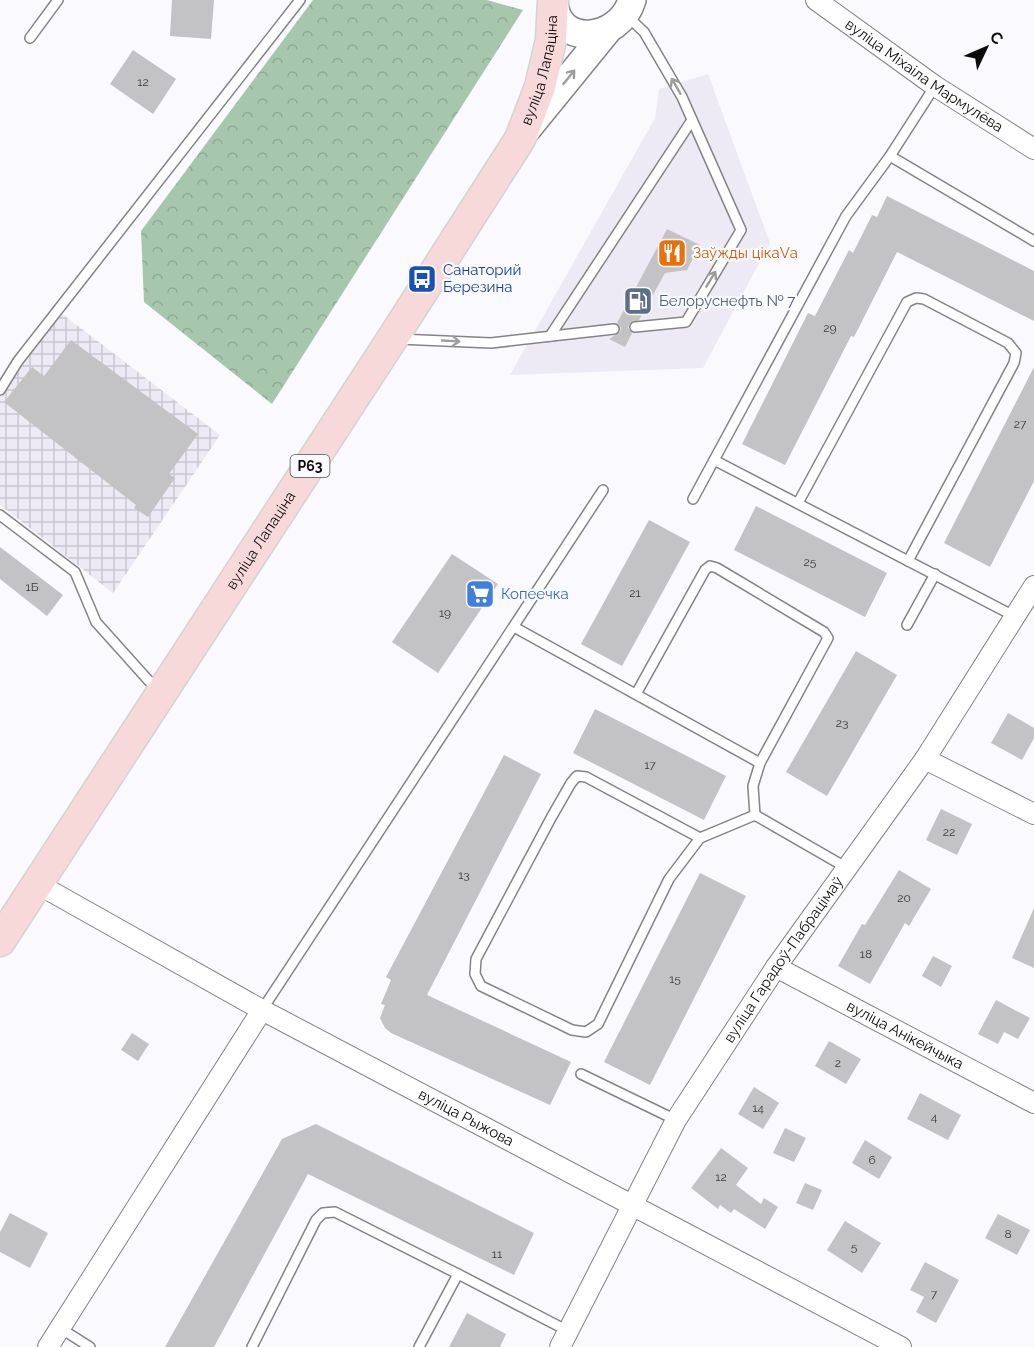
<svg xmlns="http://www.w3.org/2000/svg" width="1034" height="1347" font-family="Raleway,sans-serif">
	<style>
		.built { fill: #eeeaf5 }
		.industrial { fill: url(#industrial-grid) }
		.forest { fill: url(#forest-crowns) }
		.building { fill: #c3c2c5 }
		.lines { fill: none; stroke-linecap: round; stroke-linejoin: round }
		.lane-casing { stroke: #848386; stroke-width: 12 }
		.street-casing { stroke: #848386; stroke-width: 22 }
		.secondary-casing { stroke: #848386; stroke-width: 30 }
		.primary-casing { stroke: #d3d3d3; stroke-width: 33 }
		.lane { stroke: #fff; stroke-width: 9 }
		.street { stroke: #fff; stroke-width: 20 }
		.secondary { stroke: #fff; stroke-width: 27 }
		.primary { stroke: #f8d9da; stroke-width: 30 }
		.oneway { stroke: #9d9d9e }
		.labels { text-anchor: middle; dominant-baseline: central; stroke-width: 4.5; stroke-linejoin: round; paint-order: stroke }
		.number-label { font-size: 12px; fill: #39393a }
		.shield { fill: #faf9fd; stroke: #535254; stroke-width: 1.5 }
		.shield-label { font-size: 14px; font-weight: bold; fill: #0b0b0c }
		.street-label { font-size: 15px; fill: #0b0b0c; stroke: #faf9fd }
		.food-label { font-size: 15px; fill: #c56008; stroke: #faf9fd; text-anchor: start }
		.transit-label { font-size: 15px; fill: #164399; stroke: #faf9fd; text-anchor: start }
		.service-label { font-size: 15px; fill: #4e5e75; stroke: #faf9fd; text-anchor: start }
		.shop-label { font-size: 15px; fill: #366cbe; stroke: #faf9fd; text-anchor: start }
	</style>
	<defs>
		<pattern id="industrial-grid" width="8" height="8" patternUnits="userSpaceOnUse" patternTransform="scale(1.5)"><rect width="8" height="8" fill="#eeeaf5"/><path d="M0 4h8M4 0v8" fill="none" stroke="#cbc7d1"/></pattern>
		<pattern id="forest-crowns" width="20" height="18" patternUnits="userSpaceOnUse" patternTransform="scale(1.5)"><rect width="20" height="18" fill="#a7c7ad"/><path d="M2 6a3 3 0 1 1 6 0M12 15a3 3 0 1 1 6 0" fill="none" stroke="#8eaa94"/></pattern>
	</defs>
	<rect width="100%" height="100%" fill="#faf9fd"/>
	<polygon class="built" points="708,74 770,243 703,368 510,375 655,118 659,89"/>
	<polygon class="industrial" points="61,313 220,435 113,593 0,505 0,393"/>
	<polygon class="forest" points="313,0 487,0 523,10 272,404 144,302 141,231"/>
	<g class="building">
		<polygon points="172,0 214,0 211,39 170,36"/>
		<polygon points="133,50 176,79 153,114 110,84"/>
		<polygon points="887,196 1034,271 1034,321 897,252 854,337 851,336 785,465 742,444 808,313 815,316 849,250 853,253 872,215 877,217"/>
		<polygon points="667,229 700,245 687,270 665,273 639,320 629,324 628,328 632,333 625,347 609,339 620,332 621,328 617,323"/>
		<polygon points="71,340 198,434 169,474 175,478 148,517 134,508 136,505 4,402 32,367 44,376"/>
		<polygon points="1034,367 1034,481 990,567 944,543"/>
		<polygon points="756,506 887,573 865,617 734,550"/>
		<polygon points="649,520 690,542 622,666 581,644"/>
		<polygon points="0,547 63,595 47,616 0,579"/>
		<polygon points="452,554 498,584 438,673 392,642"/>
		<polygon points="856,651 897,675 827,796 786,772"/>
		<polygon points="595,709 726,776 704,820 573,753"/>
		<polygon points="1008,713 1034,728 1034,738 1022,760 991,743"/>
		<polygon points="504,755 541,774 427,995 571,1062 550,1105 391,1033 385,1028 380,1018 385,1005 381,1004 391,980 386,977"/>
		<polygon points="941,809 972,824 957,855 926,840"/>
		<polygon points="899,870 931,889 909,926 905,923 870,984 838,966 862,924 865,925"/>
		<polygon points="700,873 746,896 650,1085 604,1062"/>
		<polygon points="1034,908 1034,968 1012,958"/>
		<polygon points="933,956 952,966 941,987 922,976"/>
		<polygon points="996,1000 1030,1018 1018,1039 1004,1032 998,1044 978,1034"/>
		<polygon points="132,1033 149,1044 138,1061 121,1050"/>
		<polygon points="829,1041 861,1059 846,1084 815,1066"/>
		<polygon points="754,1087 779,1103 763,1129 738,1114"/>
		<polygon points="920,1093 961,1115 948,1140 907,1119"/>
		<polygon points="316,1124 534,1233 514,1275 308,1174 214,1347 165,1347 282,1139"/>
		<polygon points="785,1128 806,1138 794,1162 773,1153"/>
		<polygon points="865,1140 892,1157 879,1179 852,1163"/>
		<polygon points="721,1148 748,1168 736,1185 761,1204 764,1198 778,1207 765,1229 734,1209 731,1213 720,1205 718,1209 691,1188"/>
		<polygon points="805,1183 822,1190 813,1210 796,1203"/>
		<polygon points="10,1213 48,1233 30,1268 0,1252 0,1232"/>
		<polygon points="998,1214 1030,1230 1017,1255 985,1238"/>
		<polygon points="845,1221 881,1243 862,1273 827,1250"/>
		<polygon points="925,1262 959,1280 936,1323 916,1312 924,1297 910,1290"/>
		<polygon points="467,1313 506,1334 500,1347 449,1347"/>
	</g>
	<g class="lines">
		<g class="lane-casing">
			<g id="lane">
				<polyline points="627,16 644,32 682,97 741,230 686,322 635,327"/>
				<polyline points="30,38 58,0"/>
				<polyline points="890,156 1034,241"/>
				<polyline points="550,336 692,120"/>
				<polyline points="398,339 491,343 614,329"/>
				<polyline points="0,390 18,361 300,0"/>
				<polyline points="714,460 1014,616"/>
				<polyline points="693,499 846,216 890,156 935,86"/>
				<polyline points="798,503 907,302 916,298 924,299 1008,343 1016,353 1014,363 908,561"/>
				<polyline points="0,515 75,572 96,622 157,690"/>
				<polyline points="907,625 935,574"/>
				<polyline points="514,627 760,763 753,786 755,815"/>
				<polyline points="636,694 705,570 710,566 717,568 824,632 828,638 760,763"/>
				<polygon points="577,776 586,777 700,838 669,879 598,1024 586,1032 572,1030 481,986 475,974 476,959 551,818 571,783"/>
				<polyline points="700,838 755,815 847,868"/>
				<polyline points="262,1010 603,490"/>
				<polyline points="581,1074 676,1120"/>
				<polyline points="60,1328 90,1347"/>
				<polyline points="252,1347 316,1220 323,1213 335,1212 458,1274"/>
				<polyline points="419,1347 458,1274 568,1331"/>
			</g>
		</g>
		<g class="street-casing">
			<g id="street">
				<path id="s1" d="M816,0L935,86L1034,149"/>
				<polyline points="925,759 1034,814"/>
				<path id="s2" d="M36,883L262,1010L901,1347"/>
				<path id="s3" d="M776,967L1034,1103"/>
				<polyline points="48,1347 262,1010"/>
				<path id="s4" d="M560,1347L676,1120L776,967L925,759L1034,586"/>
			</g>
		</g>
		<g class="secondary-casing">
			<g id="secondary">
				<path d="M554,0C555,48 619,43 632,0"/>
				<polyline points="528,128 607,31"/>
			</g>
		</g>
		<g class="primary-casing">
			<g id="primary">
				<path id="s5" d="M0,941L392,339L520,139L540,87L551,40L553,0"/>
			</g>
		</g>
		<use href="#lane" class="lane"/>
		<use href="#street" class="street"/>
		<use href="#secondary" class="secondary"/>
		<use href="#primary" class="primary"/>
	</g>
	<defs><path id="oneway-shaft" d="M-6 0H5M1.5-3L5.5 0L1.5 3" fill="none" stroke-width="1.6" stroke-linecap="round" stroke-linejoin="round" transform="scale(1.5)"/></defs>
	<g class="oneway">
		<use href="#oneway-shaft" transform="translate(569 77) rotate(-51)"/>
		<use href="#oneway-shaft" transform="translate(676 86) rotate(-120)"/>
		<use href="#oneway-shaft" transform="translate(711 279) rotate(-59)"/>
		<use href="#oneway-shaft" transform="translate(451 341) rotate(3)"/>
	</g>
	<defs>
		<g id="restaurant-square" transform="scale(1.5)"><rect x="-9" y="-9" width="18" height="18" rx="4" fill="#e8710a" stroke="#faf9fd"/><path d="M-5-6h1v4h1v-4h1v4h1v-4h1v5L-1.5 .5V6h-2V.5L-5-1ZM5-6V6H3V1.5H1.5Q1.5-4 5-6Z" fill="#fff"/></g>
		<g id="bus-square" transform="scale(1.5)"><rect x="-9" y="-9" width="18" height="18" rx="4" fill="#1a4fb4" stroke="#faf9fd"/><path d="M-5-6H5V4H4V6H2V4H-2V6H-4V4H-5ZM-3.5-4V0h7V-4ZM-3.5 1.2v1.5H-2V1.2ZM2 1.2v1.5H3.5V1.2Z" fill="#fff"/></g>
		<g id="fuel-square" transform="scale(1.5)"><rect x="-9" y="-9" width="18" height="18" rx="4" fill="#5c6f8a" stroke="#faf9fd"/><path d="M-5.5-6h7V0h2V4h1.3V-2.5L3-4.5l.8-.8L6-3V5H2.5V1h-1V6h-7ZM-4.2-4.7v3.2H.2V-4.7Z" fill="#fff"/></g>
		<g id="supermarket-square" transform="scale(1.5)"><rect x="-9" y="-9" width="18" height="18" rx="4" fill="#3f7fe0" stroke="#faf9fd"/><path d="M-6-5.5h2.5l.6 2H6L4.5 2H-2.5L-4.4-4H-6ZM-1.5 3.2a1.3 1.3 0 1 0 .1 0ZM3 3.2a1.3 1.3 0 1 0 .1 0Z" fill="#fff"/></g>
	</defs>
	<g fill-rule="evenodd">
		<use href="#restaurant-square" x="672" y="253"/>
		<use href="#bus-square" x="422" y="279"/>
		<use href="#fuel-square" x="638" y="301"/>
		<use href="#supermarket-square" x="480" y="594"/>
	</g>
	<g class="labels">
		<g class="number-label">
			<text x="143" y="82">12</text>
			<text x="830" y="328">29</text>
			<text x="1020" y="424">27</text>
			<text x="810" y="562">25</text>
			<text x="32" y="587">1Б</text>
			<text x="635" y="593">21</text>
			<text x="445" y="613">19</text>
			<text x="842" y="723">23</text>
			<text x="650" y="765">17</text>
			<text x="949" y="832">22</text>
			<text x="464" y="875">13</text>
			<text x="904" y="898">20</text>
			<text x="866" y="954">18</text>
			<text x="675" y="979">15</text>
			<text x="838" y="1063">2</text>
			<text x="758" y="1108">14</text>
			<text x="934" y="1117">4</text>
			<text x="872" y="1160">6</text>
			<text x="721" y="1177">12</text>
			<text x="1008" y="1234">8</text>
			<text x="854" y="1247">5</text>
			<text x="497" y="1254">11</text>
			<text x="934" y="1294">7</text>
		</g>
		<rect class="shield" x="290.5" y="455" width="39" height="22" rx="4.5"/>
		<g class="shield-label">
			<text x="310" y="466">Р63</text>
		</g>
		<g class="street-label">
			<text stroke="none"><textPath href="#s5" startOffset="1028">вуліца Лапаціна</textPath></text>
			<text stroke="none"><textPath href="#s1" startOffset="132">вуліца Міхаіла Мармулёва</textPath></text>
			<text stroke="none"><textPath href="#s5" startOffset="478">вуліца Лапаціна</textPath></text>
			<text stroke="none"><textPath href="#s4" startOffset="448">вуліца Гарадоў-Пабрацімаў</textPath></text>
			<text stroke="none"><textPath href="#s3" startOffset="146">вуліца Анікейчыка</textPath></text>
			<text stroke="none"><textPath href="#s2" startOffset="490">вуліца Рыжова</textPath></text>
		</g>
		<g class="food-label">
			<text x="693" y="253">Заўжды цікаVа</text>
		</g>
		<g class="transit-label">
			<text x="443" y="270">Санаторий<tspan x="443" dy="17">Березина</tspan></text>
		</g>
		<g class="service-label">
			<text x="659" y="301">Белоруснефть № 7</text>
		</g>
		<g class="shop-label">
			<text x="501" y="594">Копеечка</text>
		</g>
	</g>
	<g transform="translate(986 48) rotate(46)" stroke="#faf9fd" stroke-width="4.5" paint-order="stroke">
	<path d="M0-4.5L10 22L0 15L-10 22Z" fill="#0b0b0c"/>
	<text y="-9" font-size="16" font-weight="bold" text-anchor="middle" fill="#0b0b0c">С</text>
	</g>
</svg>
